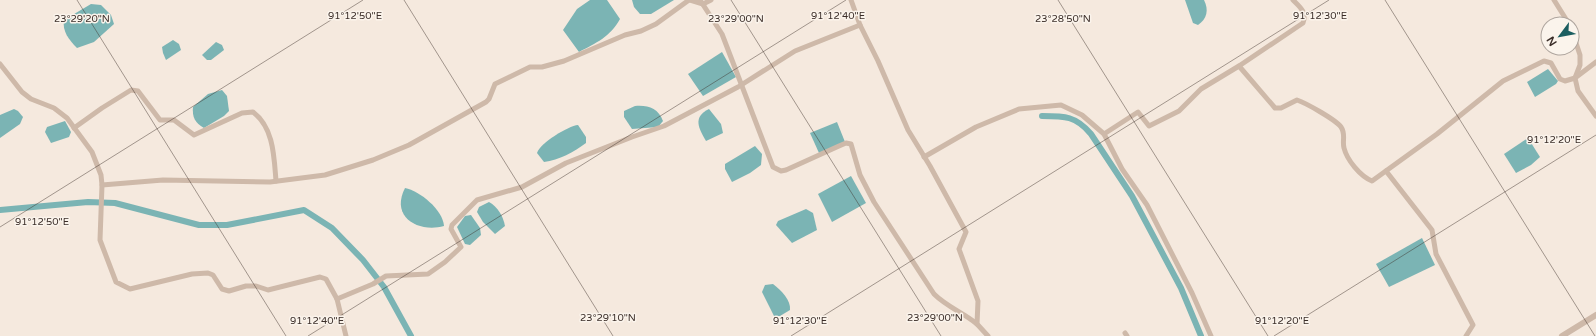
<svg xmlns="http://www.w3.org/2000/svg" width="1596" height="336" font-family="'Varela Round',sans-serif">
	<style>
		.water { fill: #7bb4b4 }
		.lines { fill: none; stroke-linecap: round; stroke-linejoin: round }
		.canal { stroke: #7bb4b4; stroke-width: 6 }
		.minor { stroke: #ceb9a9; stroke-width: 5 }
		.tertiary { stroke: #ceb9a9; stroke-width: 6 }
		.ticks { fill: none; stroke: #3b2e29; stroke-width: 1; stroke-opacity: 0.45 }
		.ticks-label { font-size: 10px; text-anchor: middle; fill: #3b2e29; stroke: #fbf4ec; stroke-width: 3; stroke-linejoin: round; paint-order: stroke }
	</style>
	<rect width="100%" height="100%" fill="#f5e9de"/>
	<g class="water">
		<path d="M590,0H607L620,19C610,37 596,43 579,52L563,30L577,9Z"/>
		<polygon points="632,0 674,0 651,14 640,14 634,7"/>
		<path d="M1185,0H1204C1209,10 1207,19 1198,25L1193,23Z"/>
		<path d="M91,4L101,5L111,15L114,24L94,42L77,48C69,40 62,31 64,20Z"/>
		<polygon points="173,40 179,44 181,50 166,60 163,53 162,47"/>
		<polygon points="216,42 222,45 224,50 211,60 207,60 202,55"/>
		<polygon points="722,52 736,77 703,96 688,74"/>
		<polygon points="1548,69 1558,81 1556,84 1535,97 1527,82"/>
		<path d="M222,90L227,96L229,111L224,116L204,128C195,123 192,117 193,107L208,94Z"/>
		<path d="M635,106C648,105 658,108 663,121L658,127L632,129L624,117V111Z"/>
		<polygon points="14,109 18,111 23,117 20,124 0,138 0,115"/>
		<path d="M709,109L721,124L723,133L706,141C699,129 692,117 709,109Z"/>
		<polygon points="65,121 71,132 69,137 51,143 45,132 47,127"/>
		<polygon points="837,122 845,142 819,153 810,133"/>
		<path d="M578,125L586,137V143C574,152 559,160 544,162L537,153C540,143 568,126 578,125Z"/>
		<polygon points="1528,138 1540,157 1531,165 1516,173 1504,154"/>
		<polygon points="755,146 762,154 761,165 750,173 732,182 725,169 725,164"/>
		<polygon points="851,176 866,203 832,222 818,194"/>
		<path d="M405,188C420,191 443,210 444,226C418,233 390,217 405,188Z"/>
		<path d="M489,202C498,207 503,216 505,226L495,234L483,222L477,212L479,207Z"/>
		<polygon points="806,209 813,213 817,230 792,243 776,225 778,221"/>
		<polygon points="471,215 480,228 481,235 470,245 465,244 457,227 465,216"/>
		<polygon points="1422,238 1435,265 1389,287 1376,264"/>
		<path d="M773,284C781,290 791,300 790,310L780,316H774L762,292L765,285Z"/>
	</g>
	<g class="lines">
		<g class="canal">
			<path d="M1042,116C1065,116 1076,116 1091,134L1132,196L1181,288L1201,336"/>
			<polyline points="0,210 88,202 115,203 199,225 227,225 304,210 332,228 363,260 384,287 411,336"/>
		</g>
		<g class="minor">
			<polyline points="690,0 703,4 711,0"/>
			<path d="M700,0L722,34L773,167L781,171L786,170L839,146L846,143L851,144L860,175L874,202L934,294C947,307 964,313 977,324"/>
			<polyline points="851,0 860,25 878,61 908,130 930,166 966,232 959,249 978,301 977,324 988,336"/>
			<polyline points="1554,0 1569,24"/>
			<polyline points="1572,31 1580,55 1580,65 1575,78 1578,91 1596,116"/>
			<polyline points="0,64 22,92 31,99 54,108 67,118 92,152 101,175 102,185 100,240 116,282 130,289 192,274 208,273 213,275 222,289 229,291 246,286 256,286 268,290 320,277 326,279 337,299 373,284 386,276 428,274 445,262 461,247 451,229 452,225 477,200 522,187 566,163 632,137 664,126 738,87 795,51 860,25"/>
			<path d="M1239,66L1303,23C1307,12 1300,7 1293,0"/>
			<path d="M74,128L102,108L131,90L138,91L160,120H174L194,135L242,113L253,112C274,128 274,157 276,181"/>
			<path d="M1104,134L1138,112L1149,126L1179,111L1201,89L1239,66L1275,108H1281L1297,100C1306,103 1336,120 1341,127C1346,134 1342,141 1344,148C1347,160 1360,176 1372,181L1437,134L1503,81L1544,61L1551,63L1560,79L1565,81L1575,78L1596,62"/>
			<polyline points="924,157 976,127 1019,109 1061,105 1082,115 1104,134 1122,169 1147,205 1192,293 1211,336"/>
			<polyline points="1386,171 1432,230 1436,254 1473,325 1466,336"/>
			<polyline points="102,185 163,180 270,182 325,175 373,160 409,145 486,102 489,99 495,84 530,67 542,67 564,61 625,35 641,31 656,24 689,0"/>
			<polyline points="337,299 346,336"/>
			<polyline points="1125,333 1127,336"/>
		</g>
		<polyline class="tertiary" points="1562,336 1596,315"/>
	</g>
	<path class="ticks" d="M77,0L286,336M404,0L613,336M731,0L941,336M1058,0L1268,336M1385,0L1595,336M0,227L363,0M308,336L846,0M791,336L1329,0M1274,336L1596,135"/>
	<g class="ticks-label">
		<text x="355" y="19">91°12'50"E</text>
		<text x="838" y="19">91°12'40"E</text>
		<text x="1320" y="19">91°12'30"E</text>
		<text x="82" y="22">23°29'20"N</text>
		<text x="736" y="22">23°29'00"N</text>
		<text x="1063" y="22">23°28'50"N</text>
		<text x="1554" y="143">91°12'20"E</text>
		<text x="42" y="225">91°12'50"E</text>
		<text x="608" y="321">23°29'10"N</text>
		<text x="935" y="321">23°29'00"N</text>
		<text x="317" y="324">91°12'40"E</text>
		<text x="800" y="324">91°12'30"E</text>
		<text x="1282" y="324">91°12'20"E</text>
	</g>
	<g transform="translate(1560 36) rotate(238)"><circle r="19" fill="#fbf4ec" stroke="#aea59e"/>
	<path d="M0-3L7 15L0 10L-7 15Z" fill="#1b5e60"/>
	<text y="-6" font-size="11" font-weight="bold" text-anchor="middle" fill="#3b2e29">N</text>
	</g>
</svg>
